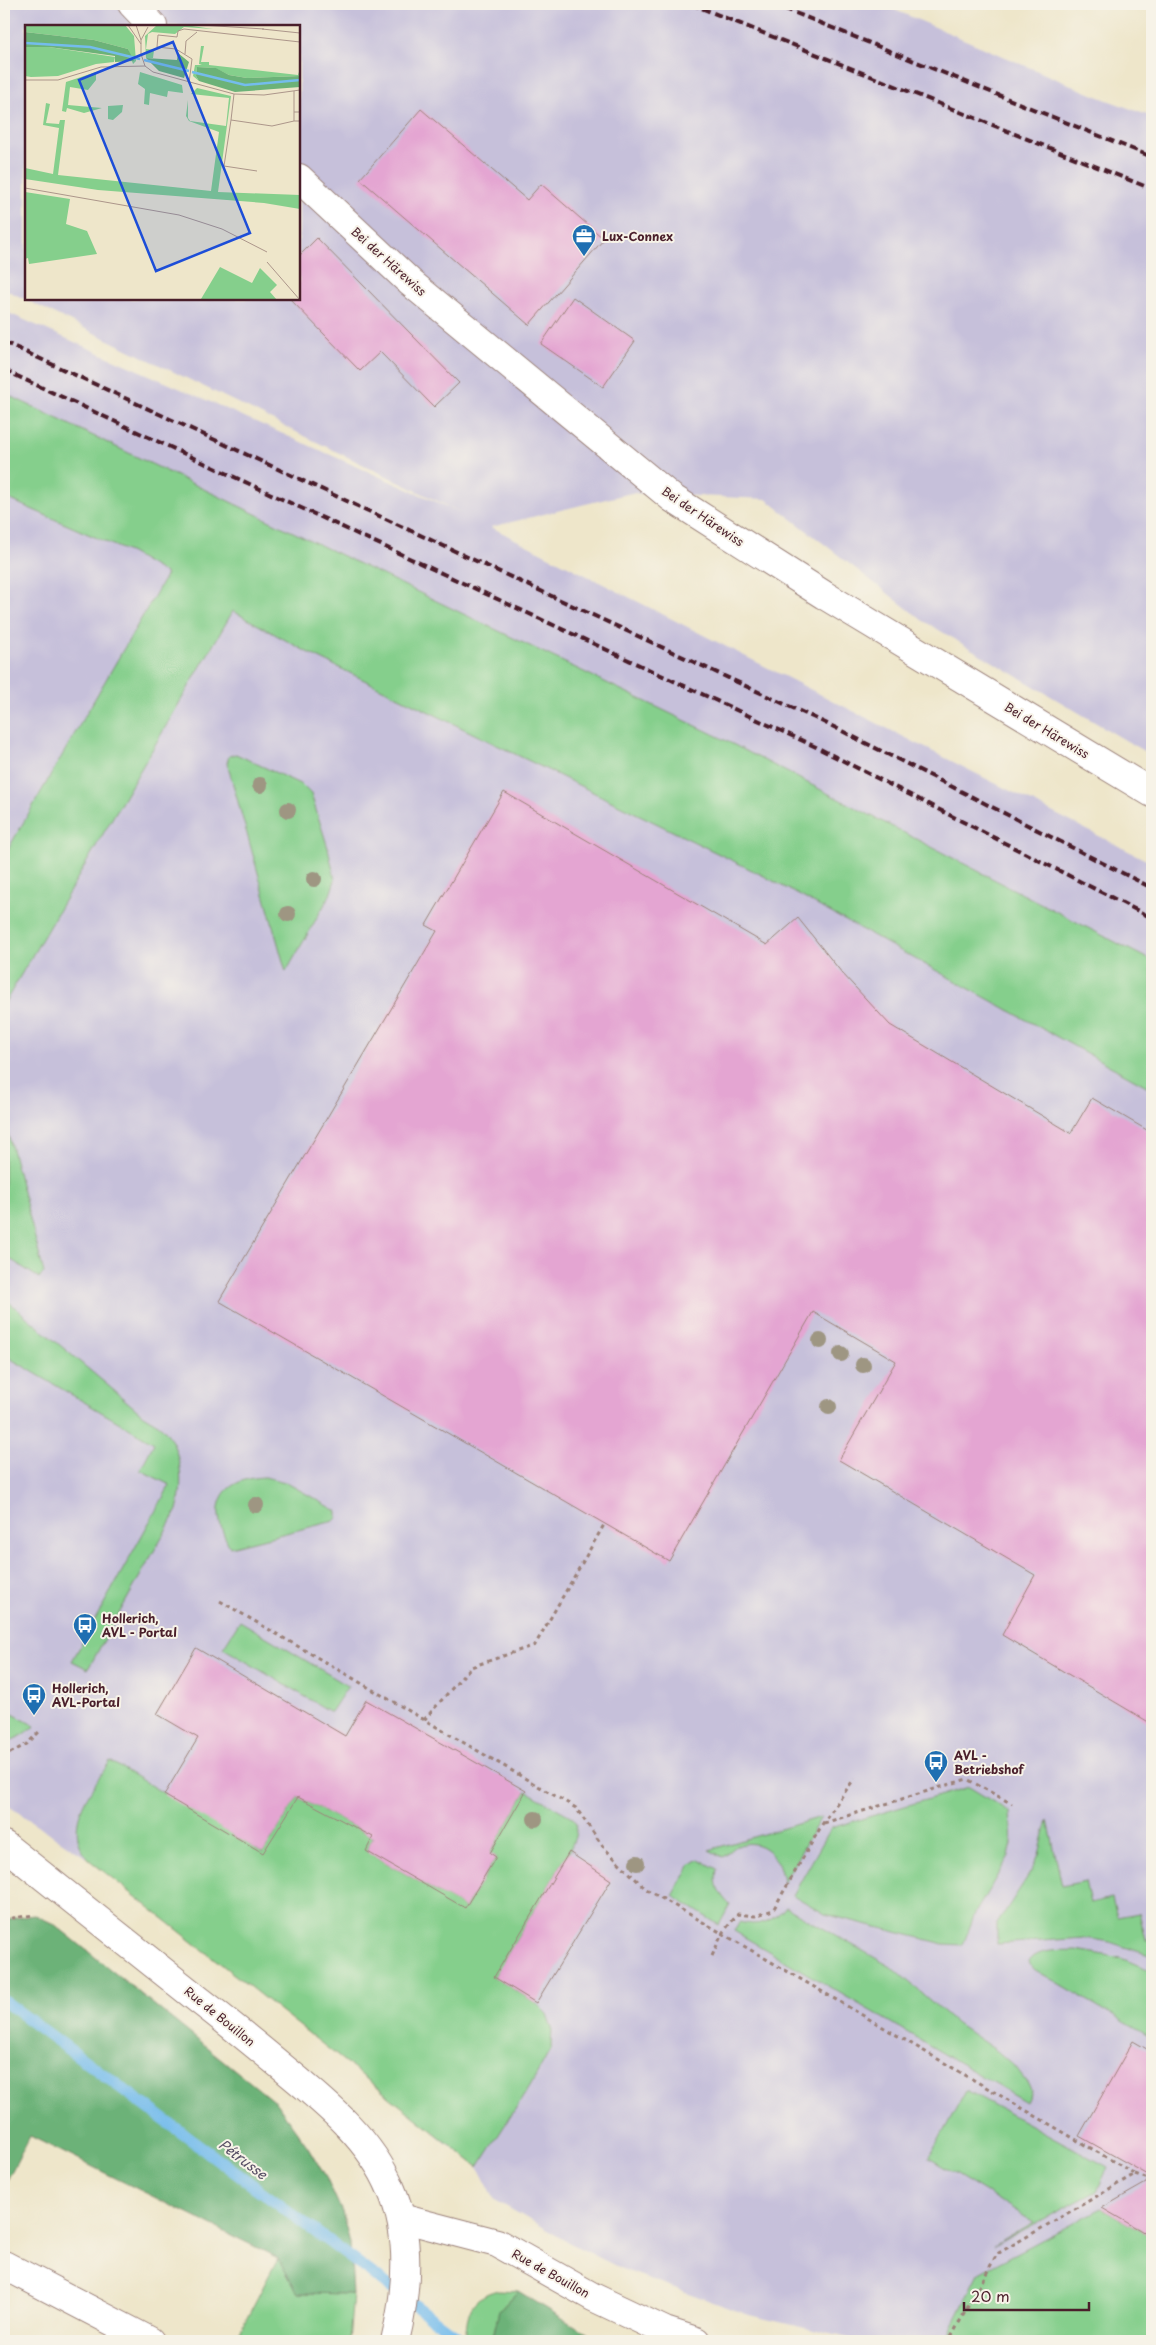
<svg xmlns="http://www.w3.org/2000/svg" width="1156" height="2345" font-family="'Playpen Sans',sans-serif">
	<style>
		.industrial { fill: #c6c0da; fill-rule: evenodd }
		.green { fill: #85cf8c; stroke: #68775c }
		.forest { fill: #6cb278; stroke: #5b6852 }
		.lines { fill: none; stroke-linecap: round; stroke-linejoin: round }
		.stream { stroke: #74bcec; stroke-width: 12 }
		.building { fill: #e4a5d2 }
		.minor-casing { stroke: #9c827a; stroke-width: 30 }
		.path { stroke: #9c827a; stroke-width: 3; stroke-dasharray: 4 4; stroke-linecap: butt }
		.minor { stroke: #fff; stroke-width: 28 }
		.rail { stroke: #4a1f2b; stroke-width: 4; stroke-dasharray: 8 4; stroke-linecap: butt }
		.tree { fill: #9e9682 }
		.labels { text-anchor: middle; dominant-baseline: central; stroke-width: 4; stroke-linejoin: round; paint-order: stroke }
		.poi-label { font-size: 12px; font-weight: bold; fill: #4a1f2b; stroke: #f7f3e8; text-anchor: start }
		.street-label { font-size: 12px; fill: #4a1f2b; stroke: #f7f3e8 }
		.water-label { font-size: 14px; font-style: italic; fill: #574e65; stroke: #f7f3e8 }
		.inset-river { fill: none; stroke: #74bcec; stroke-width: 2.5 }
		.inset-road { fill: none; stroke: #ac968a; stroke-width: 1 }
		.view { fill: #1d4ed8; fill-opacity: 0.15; stroke: #1d4ed8; stroke-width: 2.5 }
		.inset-edge { fill: none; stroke: #4a1f2b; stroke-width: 2.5 }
	</style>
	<rect width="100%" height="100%" fill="#f7f3e8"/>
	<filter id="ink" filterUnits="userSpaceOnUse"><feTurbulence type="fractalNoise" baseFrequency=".02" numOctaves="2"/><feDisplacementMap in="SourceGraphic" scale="10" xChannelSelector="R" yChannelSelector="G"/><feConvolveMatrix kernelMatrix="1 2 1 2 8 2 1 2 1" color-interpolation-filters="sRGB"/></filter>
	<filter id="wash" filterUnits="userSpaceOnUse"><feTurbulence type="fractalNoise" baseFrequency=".0096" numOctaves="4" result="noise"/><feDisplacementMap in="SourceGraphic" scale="20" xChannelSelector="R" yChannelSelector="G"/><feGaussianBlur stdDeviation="1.12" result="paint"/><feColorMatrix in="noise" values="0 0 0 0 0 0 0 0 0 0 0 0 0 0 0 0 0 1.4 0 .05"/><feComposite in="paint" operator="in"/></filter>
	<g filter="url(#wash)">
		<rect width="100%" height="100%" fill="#eee6ca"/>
		<g class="industrial">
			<path d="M4,4H881L1094,95L1152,117V756L922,620L766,499L631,493L491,527L1152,863V961L715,735L4,393V311L462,513L4,289ZM26,26H299V299H26Z"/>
			<polygon points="4,497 131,553 307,652 764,876 1152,1089 1152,2341 861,2341 749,2315 622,2269 566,2241 495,2200 478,2167 445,2142 386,2092 88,1859 4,1803"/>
		</g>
		<g class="green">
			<polygon points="4,393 715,735 1152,961 1152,1089 764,876 307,652 233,611 4,1004 4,856 167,574 131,553 4,497"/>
			<polygon points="236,754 302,785 311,794 328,848 335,880 330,895 286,972 227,763 229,756"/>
			<polygon points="4,1118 44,1273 39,1278 4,1255"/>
			<path d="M4,1298L143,1415C149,1419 158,1423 163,1428C182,1450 184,1483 177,1510L88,1669L72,1661L170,1485L140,1470L154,1443L4,1355Z"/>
			<path d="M265,1477L285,1482L337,1511V1518L334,1521L230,1547C208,1508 218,1479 265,1477Z"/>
			<polygon points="240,1621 348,1686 331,1712 223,1648"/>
			<polygon points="13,1714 35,1726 23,1735 4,1744 4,1719"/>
			<path d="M110,1761L263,1853L298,1797L373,1837L366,1851L465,1908L496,1857L490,1853L526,1791L572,1817L577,1823L575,1837L569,1852L494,1977L536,2003L547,2014L552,2028L551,2048L530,2086L478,2167L88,1859C61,1824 91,1792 110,1761Z"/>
			<polygon points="969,1787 1010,1812 1012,1844 1009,1856 975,1913 963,1945 944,1944 825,1914 793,1895 831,1828"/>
			<path d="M821,1817L783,1883C782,1859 761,1834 735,1847C731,1850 727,1854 723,1857L709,1850Z"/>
			<polygon points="1048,1820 1062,1886 1085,1881 1090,1903 1112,1898 1117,1917 1139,1913 1146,1940 1152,1940 1152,1956 1110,1942 1085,1938 997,1944 997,1924 1032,1870 1039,1854"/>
			<path d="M699,1859L717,1869C714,1885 719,1894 730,1905L719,1925L673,1896L691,1864Z"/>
			<path d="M786,1907L893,1968L957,2024L997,2051L1013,2065L1028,2084L1031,2091L1026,2102L734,1931L739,1922C760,1927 771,1922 786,1907Z"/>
			<path d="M1076,1950L1121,1958L1152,1971V2038L1032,1968L1029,1962C1037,1948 1062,1951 1076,1950Z"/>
			<polygon points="966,2090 1108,2167 1097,2191 993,2246 1034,2222 929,2158"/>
			<polygon points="1102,2208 1152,2237 1152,2341 945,2341 979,2273"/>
			<polygon points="278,2258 298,2293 353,2294 349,2341 235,2341"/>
			<path d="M498,2290L518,2291L499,2311L492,2341H465C468,2313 467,2298 498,2290Z"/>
		</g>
		<g class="forest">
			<polygon points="35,1915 54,1924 276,2103 308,2147 328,2181 342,2212 350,2243 353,2294 298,2293 278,2258 30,2136 4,2186 4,1922 13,1918"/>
			<polygon points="518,2291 600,2341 492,2341 499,2311"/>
		</g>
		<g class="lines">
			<polyline class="stream" points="4,2001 463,2341"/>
		</g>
		<g id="blocks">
			<g class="building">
				<polygon points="421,109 527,200 541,184 604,239 529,325 360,179"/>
				<polygon points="317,238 459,383 434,407 380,352 360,371 290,299 299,299 299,256"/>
				<polygon points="573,297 635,341 603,387 541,344"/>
				<polygon points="504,792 767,945 798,918 842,973 890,1025 1071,1133 1092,1098 1152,1133 1152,1724 1002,1635 1035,1575 839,1460 896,1361 813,1312 669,1561 219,1301 437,931 426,925"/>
				<polygon points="196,1648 345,1736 366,1700 526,1791 490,1853 496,1857 465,1908 366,1851 373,1837 298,1797 263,1853 164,1795 198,1738 157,1714"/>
				<polygon points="569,1852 611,1880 536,2003 494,1977"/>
				<polygon points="1133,2041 1152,2052 1152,2237 1102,2208 1146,2183 1150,2176 1079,2136"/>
			</g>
		</g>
	</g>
	<g filter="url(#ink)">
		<use href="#blocks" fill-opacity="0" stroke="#9c827a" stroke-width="1"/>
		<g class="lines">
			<g class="minor-casing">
				<g id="minor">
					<polyline points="132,4 153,26"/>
					<polyline points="299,178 411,283 672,498 824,595 1152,793"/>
					<path d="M4,1845C69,1896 134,1948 199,2000C229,2023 258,2047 287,2071C327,2104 371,2140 391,2189C412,2237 407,2292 395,2341"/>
					<polyline points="401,2218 497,2243 593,2297 665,2331 696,2341"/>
					<polyline points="4,2265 150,2341"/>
				</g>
			</g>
			<g class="path">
				<polyline points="220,1601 576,1808 604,1848 646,1889 1135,2174 997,2254 949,2341"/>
				<polyline points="424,1720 471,1667 535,1645 605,1523"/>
				<polyline points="10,1753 27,1744 41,1730"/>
				<polyline points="824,1823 967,1779 1012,1804"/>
				<polyline points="4,1922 13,1918 34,1915"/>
				<polyline points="712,1956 723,1932 738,1914 755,1916 773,1910 823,1823 854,1779"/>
				<polyline points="1135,2174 1148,2179"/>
			</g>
			<use href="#minor" class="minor"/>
			<g class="rail">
				<polyline points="691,4 1152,189"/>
				<polyline points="773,4 1152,157"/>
				<polyline points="4,342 834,727 1152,888"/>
				<polyline points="4,370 816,747 1152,918"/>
			</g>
		</g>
		<g class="tree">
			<circle cx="260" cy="785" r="8"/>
			<circle cx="288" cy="810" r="8"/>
			<circle cx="314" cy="879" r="8"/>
			<circle cx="288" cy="914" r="8"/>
			<circle cx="820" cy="1341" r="8"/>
			<circle cx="841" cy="1354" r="8"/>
			<circle cx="863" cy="1365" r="8"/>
			<circle cx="829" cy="1407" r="8"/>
			<circle cx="256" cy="1505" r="8"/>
			<circle cx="535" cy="1819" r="8"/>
			<circle cx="637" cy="1863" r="8"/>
		</g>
	</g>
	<defs>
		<g id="office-pin" transform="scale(1.25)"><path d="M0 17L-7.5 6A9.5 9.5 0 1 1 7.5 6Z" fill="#1f6fb2" stroke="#f7f3e8"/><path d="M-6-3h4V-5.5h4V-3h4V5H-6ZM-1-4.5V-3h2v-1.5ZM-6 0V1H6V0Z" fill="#fff"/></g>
		<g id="bus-pin" transform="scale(1.25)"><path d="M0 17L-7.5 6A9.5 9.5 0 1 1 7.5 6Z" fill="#1f6fb2" stroke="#f7f3e8"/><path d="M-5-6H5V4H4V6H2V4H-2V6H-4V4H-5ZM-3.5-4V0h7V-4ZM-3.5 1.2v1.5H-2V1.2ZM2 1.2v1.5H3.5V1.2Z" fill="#fff"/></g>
	</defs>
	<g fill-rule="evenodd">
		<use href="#office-pin" x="584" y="236"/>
		<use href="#bus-pin" x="85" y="1625"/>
		<use href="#bus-pin" x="34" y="1695"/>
		<use href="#bus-pin" x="936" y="1762"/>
	</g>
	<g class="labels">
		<g class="poi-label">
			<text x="602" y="236">Lux-Connex</text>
			<text x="102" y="1618">Hollerich,<tspan x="102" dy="14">AVL - Portal</tspan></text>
			<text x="52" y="1688">Hollerich,<tspan x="52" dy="14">AVL-Portal</tspan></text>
			<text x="954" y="1755">AVL -<tspan x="954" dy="14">Betriebshof</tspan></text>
		</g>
		<g class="street-label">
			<text transform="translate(389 261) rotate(42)">Bei der Härewiss</text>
			<text transform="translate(703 516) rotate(34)">Bei der Härewiss</text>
			<text transform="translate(1047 730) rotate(31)">Bei der Härewiss</text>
			<text transform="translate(220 2016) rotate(39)">Rue de Bouillon</text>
			<text transform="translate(551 2273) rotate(29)">Rue de Bouillon</text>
		</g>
		<g class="water-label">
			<text transform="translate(243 2159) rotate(37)">Pétrusse</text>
		</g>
	</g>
	<g transform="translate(25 25)">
		<rect width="275" height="275" fill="#eee6ca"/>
		<path d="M1,0H100L109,11L111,36L108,39L103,24L69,15L0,7ZM132,0H160L188,4L159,2L150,9L127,7L123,9L121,24L129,25L128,33H121L120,11ZM176,21H179L176,37H184V40L273,50L274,47L275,51L222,53L204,50L190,43L172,42L171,51L174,56L168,51L170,40H177L174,39ZM0,22H24L90,32L89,37L71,39L33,51L6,52L0,51ZM71,47V55L63,65L45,62L43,80L77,83L59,88L42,83L41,87L37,86L41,57ZM115,47L157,60L158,68L143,66L142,72L125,68L124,80L119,79L120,64L113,59ZM172,63L206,71L193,167L275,170V184L239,178L73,165L0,154V143L28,149L34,103L18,100L21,78L25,79L21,98L34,99L35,95H40L33,150L186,166L194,107L164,96L161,91L163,75V93L165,96L201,101L204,73L166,69ZM98,80L97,87L88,95L83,94V81ZM0,167L45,174L41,199L62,206L72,229L4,239L3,233L0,234ZM195,242L227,258L235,243L252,260L245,267L252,275L176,274Z" fill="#85cf8c"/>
		<path d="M0,7L69,15L103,24L109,36L90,37V31L24,22H0ZM153,28L164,37L159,53L134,46L121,33L152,35ZM172,42L191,43L204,50L222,53L275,51V62L210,67L174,56L171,51Z" fill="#6cb278"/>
		<path class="inset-river" d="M0,18L65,22L115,34M119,35L164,46M167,47L220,60L275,55"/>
		<path class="inset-road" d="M103,0L116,19M111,0L116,15M111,0H127M176,0L239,4M123,2L116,15V29L120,41L128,47L209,69L239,70L275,65M237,4L275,8M152,12L153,6L159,4L275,17M152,12L133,10L132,22L151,24L167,34L164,58M160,29L161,16L172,7M0,55H33L76,42L120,41M269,66V87H275M209,69L206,95L247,101L269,96M269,87V96H275M206,95L199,141L232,146M0,163L154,190L197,204L242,227M242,237L275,275"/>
		<path class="view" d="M148,17L225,208L131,246L54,55Z"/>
		<rect width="275" height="275" class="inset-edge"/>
	</g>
	<rect width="1156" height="2345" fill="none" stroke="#f7f3e8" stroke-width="20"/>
	<path d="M964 2302v8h125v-8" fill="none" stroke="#4a1f2b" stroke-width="2.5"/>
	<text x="971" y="2302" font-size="15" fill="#4a1f2b" stroke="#f7f3e8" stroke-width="4" paint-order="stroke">20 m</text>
</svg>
